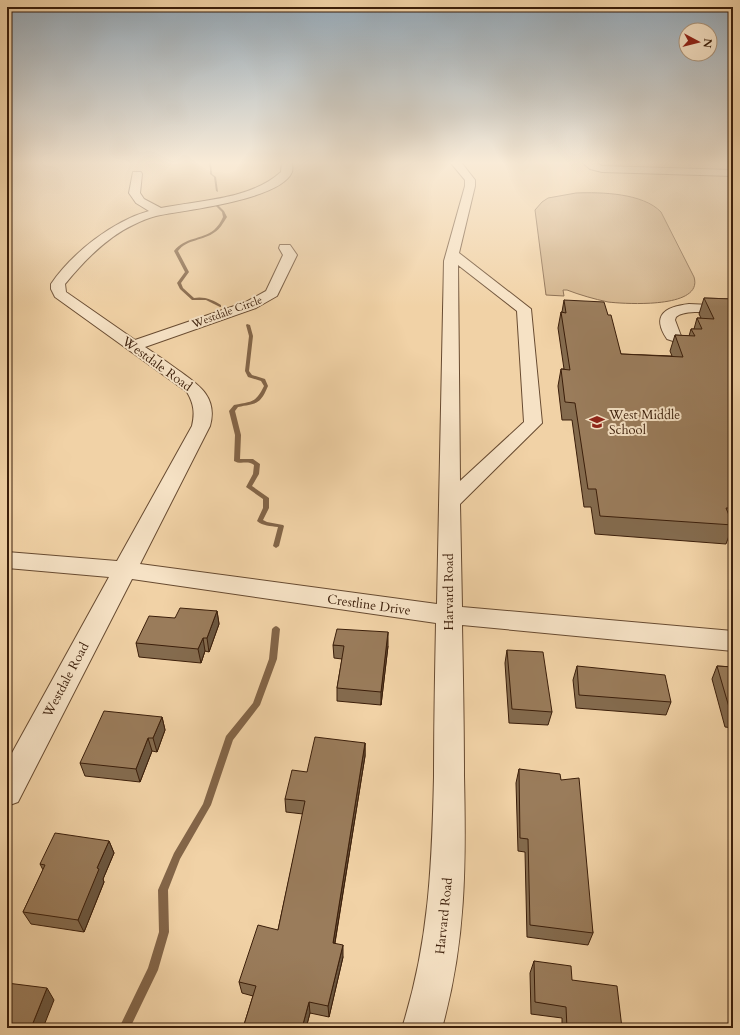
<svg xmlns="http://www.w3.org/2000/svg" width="740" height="1035" font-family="Cardo,serif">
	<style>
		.green { fill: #d2b38b; stroke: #86684a }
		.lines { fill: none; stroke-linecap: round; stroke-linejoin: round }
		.stream { fill: #836548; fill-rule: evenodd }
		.minor-casing { stroke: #684b31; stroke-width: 2 }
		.minor { fill: #f6e2c5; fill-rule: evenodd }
		.wall { fill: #846b4e; stroke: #3b1e0a }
		.shaded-wall { fill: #6c5740; stroke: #3b1e0a }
		.building { fill: #9a7c5b; stroke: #3b1e0a }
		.labels { text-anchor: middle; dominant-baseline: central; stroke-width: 4; stroke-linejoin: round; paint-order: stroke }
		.far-street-label { font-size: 11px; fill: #3b1e0a; stroke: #f6e2c5 }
		.street-label { font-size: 13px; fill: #3b1e0a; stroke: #f6e2c5 }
		.poi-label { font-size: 13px; fill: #3b1e0a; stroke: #f6e2c5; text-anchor: start }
	</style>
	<rect width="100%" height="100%" fill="#f1d2a6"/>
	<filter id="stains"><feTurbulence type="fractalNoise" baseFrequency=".005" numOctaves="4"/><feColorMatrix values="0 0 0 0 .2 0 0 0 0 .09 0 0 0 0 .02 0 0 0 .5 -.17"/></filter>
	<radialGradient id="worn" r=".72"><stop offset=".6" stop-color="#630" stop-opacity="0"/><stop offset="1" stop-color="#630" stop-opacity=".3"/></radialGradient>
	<path class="green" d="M576,193C601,192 643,193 661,212L694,277C704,309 625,304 608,302C594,299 580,295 567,290H563L564,296L546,295L535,210L542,202L548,198Z"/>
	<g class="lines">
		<g class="stream">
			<polygon points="208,162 211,162 212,174 216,177 218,192 216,191 214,177 210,174 210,168"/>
			<path d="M217,204L224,211L227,217C223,223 220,229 215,232C203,241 187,239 178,251L189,272L181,283L183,288L194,298C204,296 213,300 221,305V307H220L206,300H192L180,289L177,283L185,272L174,251C185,237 201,240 214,230C218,226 221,222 223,217L222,212L215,205Z"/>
			<path d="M247,324L250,325L253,336L249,371L252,375L265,379L268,386C260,405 257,403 238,407L235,411L241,435L240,459H253L260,464L259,474L252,486L269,498V508L263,520L267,522L283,525L284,526L279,546L276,548L273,546L278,527C270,526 263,526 257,521L263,508V499L246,487L253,474L254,465C248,460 240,465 234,461L235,435L229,411L234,405C252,401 255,404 264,386L261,381L248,377L245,371L249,336L246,325Z"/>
			<polygon points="276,626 278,627 280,629 277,659 260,705 233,740 211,805 180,859 168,890 169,932 158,970 130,1028 119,1028 148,968 159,932 158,890 174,853 203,804 226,736 253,703 269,659 272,629 274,627"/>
		</g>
		<g class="minor-casing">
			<g id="minor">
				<path d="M282,162H292C292,165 293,169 292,172C281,200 184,210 156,216C148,218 141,221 133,225C107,237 83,262 65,284L66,292L135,340L246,302L266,291L283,255L279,248L280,245H290L297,255L277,296L256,308L145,347C156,354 167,362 178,370C199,385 218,397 210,426L140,564L437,604L444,261L465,186V180L450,162H461L475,180V186L459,253L531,309L542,423L460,504L462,607L733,631V651L462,625C463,676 464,726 464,776C466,864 466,942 442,1028H402C429,943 432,865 434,777C434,726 435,674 436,623L132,579L18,802L7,806V762L109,577L7,568V552L117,561L192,426C195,413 194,404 187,392L55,297L51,289V284C72,253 113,221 149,211L136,203L129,193L133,172H141L142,174L140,193L144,199L161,208C200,200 250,200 281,172ZM458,265L517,311L524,422L460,481Z"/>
				<polygon points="582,162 594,162 602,166 733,170 733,176 602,172 590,169"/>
				<path d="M689,304L733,306V314C719,314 686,308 676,317L675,320L681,336L679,339L673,341L667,339C651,315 665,307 689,304Z"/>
			</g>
		</g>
		<use href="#minor" class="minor"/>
	</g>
	<g class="wall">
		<polygon points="704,298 733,299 733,525 726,544 595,534 591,507 584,507 572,420 562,420 558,386 561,369 564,369 558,328 561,312 562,312 564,300 608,315 621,354 672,356 670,351 675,335 689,336 691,329 694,329 697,318 701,318 699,314"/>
		<polygon points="217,611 219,624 209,652 205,651 201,663 139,657 136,643 175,618"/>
		<polygon points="333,645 388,646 381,705 337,701 337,688 342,659 334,658"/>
		<polygon points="507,650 552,712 548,725 509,723 505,663"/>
		<polygon points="577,666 671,702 666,715 576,708 573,680"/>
		<polygon points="717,666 733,667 733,728 725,727 712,679"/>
		<polygon points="162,717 165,730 157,752 152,751 140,782 85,776 80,763"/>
		<polygon points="365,743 365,756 335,943 343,957 329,1017 310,1013 306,1028 243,1028 253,996 242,993 239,982 278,930 303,814 286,812 285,799 307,772"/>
		<polygon points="519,769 561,780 593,933 588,945 527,937 525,852 518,851 516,783"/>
		<polygon points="109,841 114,853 103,879 104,882 84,932 31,924 23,912 43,870 40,864"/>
		<polygon points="534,961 572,980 622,1028 562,1028 562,1018 531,1014 530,973"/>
	</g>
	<g class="shaded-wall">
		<polygon points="217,611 219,624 209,652 207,638"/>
		<polygon points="388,632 388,646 381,705 381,692"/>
		<polygon points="203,638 205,651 201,663 198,649"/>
		<polygon points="162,717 165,730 157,752 153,738"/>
		<polygon points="148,738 152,751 140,782 136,769"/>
		<polygon points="365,743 365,756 333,954 333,943"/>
		<polygon points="109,841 114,853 103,879 104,882 84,932 78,920 97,868"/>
		<polygon points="343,945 343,957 329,1017 328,1006"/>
		<polygon points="47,988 54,1000 43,1028 31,1028"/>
		<polygon points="309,1002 310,1013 306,1028 302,1028"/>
	</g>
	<g class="building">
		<polygon points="704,298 733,299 733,508 726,508 733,525 600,516 596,489 588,489 575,403 565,402 561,369 570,370 561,312 566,313 564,300 604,302 608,315 611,315 621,354 683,357 675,335 695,336 691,329 702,329 697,318 714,319"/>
		<polygon points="180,608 217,611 207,638 203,638 198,649 136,643 149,616 175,618"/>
		<polygon points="337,629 388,632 381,692 337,688 344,646 333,645"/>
		<polygon points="507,650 543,652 552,712 512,709"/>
		<polygon points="577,666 665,675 671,702 579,695"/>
		<polygon points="717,666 733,667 733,714 731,714"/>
		<polygon points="104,711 162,717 153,738 148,738 136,769 80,763"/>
		<polygon points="315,737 365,743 333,943 343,945 328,1006 309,1002 302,1028 243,1028 256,986 239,982 258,925 278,930 305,801 285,799 292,770 307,772"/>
		<polygon points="519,769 560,774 561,780 579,778 593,933 530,925 528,839 520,838"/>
		<polygon points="55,833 109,841 97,868 99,869 78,920 23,912 45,865 40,864"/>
		<polygon points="534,961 571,966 572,980 617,986 622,1028 567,1028 566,1007 535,1002"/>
		<polygon points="7,983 47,988 31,1028 7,1028"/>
	</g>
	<linearGradient id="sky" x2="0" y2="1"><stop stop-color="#93a8b8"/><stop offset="0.53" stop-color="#f9ebd7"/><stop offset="1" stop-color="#f9ebd7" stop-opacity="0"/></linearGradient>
	<rect width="740" height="307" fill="url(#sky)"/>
	<defs>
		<g id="school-bare" transform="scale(1.2)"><path d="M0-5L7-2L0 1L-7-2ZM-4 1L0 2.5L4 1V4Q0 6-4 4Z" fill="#8f2418" stroke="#f6e2c5" stroke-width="2.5" paint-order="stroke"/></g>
	</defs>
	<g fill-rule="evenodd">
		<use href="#school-bare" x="597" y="422"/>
	</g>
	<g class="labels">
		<g class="far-street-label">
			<text transform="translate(227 312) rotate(-20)">Westdale Circle</text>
		</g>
		<g class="street-label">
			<text transform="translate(157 364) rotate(36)">Westdale Road</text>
			<text transform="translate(449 592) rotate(-90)">Harvard Road</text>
			<text transform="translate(369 605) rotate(8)">Crestline Drive</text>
			<text transform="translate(66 680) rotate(-62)">Westdale Road</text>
			<text transform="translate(444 916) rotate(-84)">Harvard Road</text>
		</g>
		<g class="poi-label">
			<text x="609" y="415">West Middle<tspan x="609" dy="15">School</tspan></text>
		</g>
	</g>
	<rect width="740" height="1035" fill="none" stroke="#f1d2a6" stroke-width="24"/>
	<rect x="8" y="8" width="724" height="1019" fill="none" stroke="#3b1e0a" stroke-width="2"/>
	<rect x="12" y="12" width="716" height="1011" fill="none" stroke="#3b1e0a"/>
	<g transform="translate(698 42) rotate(97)"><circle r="19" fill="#f6e2c5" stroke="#ab947a"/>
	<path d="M0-3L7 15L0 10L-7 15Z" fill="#8f2418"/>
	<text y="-6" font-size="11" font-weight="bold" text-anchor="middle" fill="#3b1e0a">N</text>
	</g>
	<rect width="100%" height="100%" filter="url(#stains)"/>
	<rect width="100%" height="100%" fill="url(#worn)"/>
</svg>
